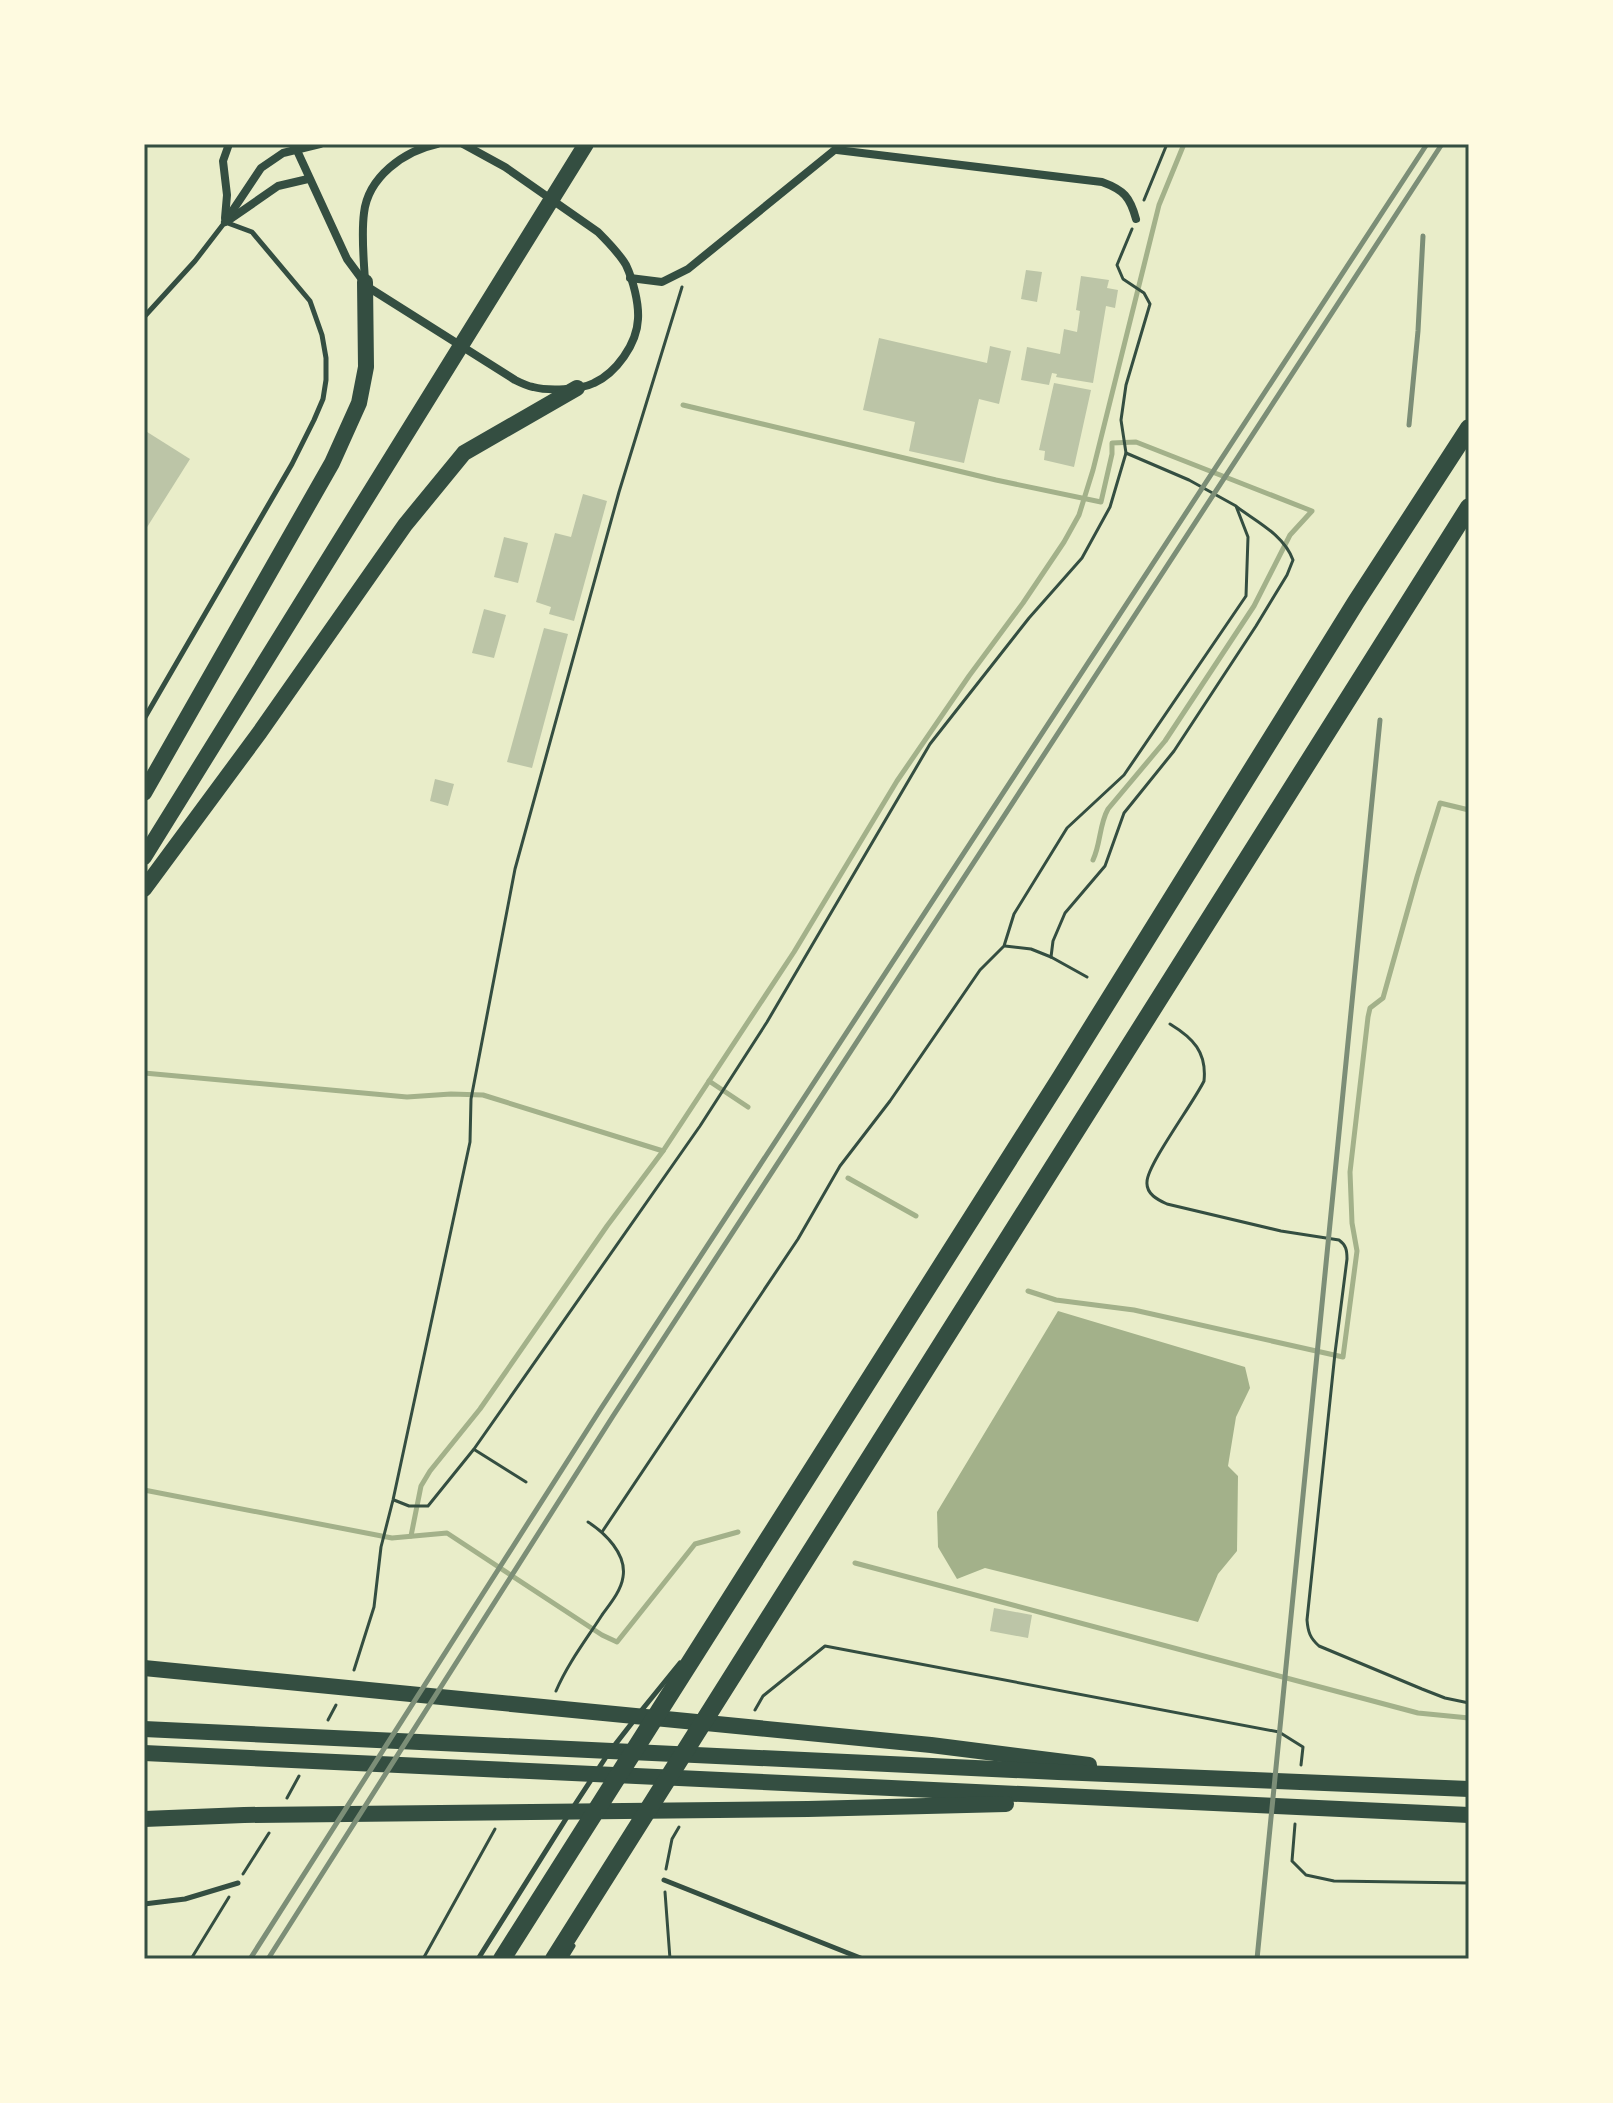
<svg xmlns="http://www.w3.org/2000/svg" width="1613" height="2103" font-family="Arial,sans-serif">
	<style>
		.water { fill: #a3b18a }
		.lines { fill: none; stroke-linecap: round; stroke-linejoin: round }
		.stream { stroke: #a3b18a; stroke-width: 5 }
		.building { fill: #bcc5a7 }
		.path { stroke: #344e41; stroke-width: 3 }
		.service { stroke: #344e41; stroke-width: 5 }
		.minor { stroke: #344e41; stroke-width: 8 }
		.primary { stroke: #344e41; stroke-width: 16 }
		.trunk { stroke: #344e41; stroke-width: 16 }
		.motorway { stroke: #344e41; stroke-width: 18 }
		.rail { stroke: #7c8e77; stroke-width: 5 }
		.neatline { fill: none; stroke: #344e41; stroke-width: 3 }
	</style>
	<rect width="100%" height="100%" fill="#e9edc9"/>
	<polygon class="water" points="1058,1311 1245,1367 1250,1388 1236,1417 1228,1466 1238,1476 1237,1551 1218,1574 1198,1622 985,1568 957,1579 938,1547 937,1512"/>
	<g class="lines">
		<g class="stream">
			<path d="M683,405L996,480L1101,502L1112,454V443L1136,442L1312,511L1290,535L1254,606L1165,741L1108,809C1099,825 1101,843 1093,860"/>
			<polyline points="144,1073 407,1097 451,1094 483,1095 663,1151 794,952 897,781 969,676 1023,603 1064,542 1079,515 1093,470 1159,205 1184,144"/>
			<polyline points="709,1081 748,1107"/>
			<polyline points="848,1178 916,1216"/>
			<polyline points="1028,1291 1056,1300 1134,1310 1343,1357 1357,1251 1352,1223 1350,1172 1368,1017 1370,1008 1383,998 1417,877 1440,803 1469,810"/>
			<polyline points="144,1490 392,1538 447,1533 602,1635 617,1642 695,1544 738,1532"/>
			<polyline points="411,1536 421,1486 430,1471 480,1409 607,1226 663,1151"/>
			<polyline points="855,1563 1418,1713 1469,1718"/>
		</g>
	</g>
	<g class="building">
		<polygon points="1026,270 1042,272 1037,302 1021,299"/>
		<polygon points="1081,276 1109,280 1107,288 1118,290 1115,308 1106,306 1093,383 1056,377 1057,374 1052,373 1049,385 1021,380 1027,347 1060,354 1064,329 1077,332 1080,311 1076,310"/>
		<polygon points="879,338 987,363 990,346 1011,351 999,404 979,399 964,463 909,451 915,422 863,410"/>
		<polygon points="1054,383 1091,390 1074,467 1044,460 1045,451 1039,450"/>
		<polygon points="144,430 190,459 144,532"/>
		<polygon points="583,494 607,501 574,621 549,614 551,607 536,602 555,533 571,537"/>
		<polygon points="504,537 528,543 518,583 494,577"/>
		<polygon points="484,609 506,615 494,658 472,653"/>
		<polygon points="544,628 568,634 532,768 507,762"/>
		<polygon points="435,779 454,784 448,806 430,801"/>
		<polygon points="994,1608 1032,1615 1028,1638 990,1631"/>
	</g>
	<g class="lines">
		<g class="path">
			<polyline points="1144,200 1167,144"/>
			<polyline points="1005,946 1031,949 1051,957 1087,977"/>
			<path d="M1051,957L1053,941L1065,913L1105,866L1124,813L1174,751L1256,626L1287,575L1293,560C1284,535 1257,522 1237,507"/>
			<path d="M1170,1024C1193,1038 1207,1052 1204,1081C1194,1102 1147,1165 1147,1182C1146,1194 1158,1200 1167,1204L1281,1231L1339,1240C1346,1245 1347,1250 1347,1259L1335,1353L1307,1620C1308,1632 1310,1638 1319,1646L1422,1689L1445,1698L1469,1703"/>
			<polyline points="475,1450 526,1482"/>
			<polyline points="394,1500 409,1506 428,1506 474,1449 700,1126 767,1022 930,744 1029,618 1082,558 1110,507 1126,453 1121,420 1126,385 1150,304 1144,293 1123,279 1117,265 1132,229"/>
			<polyline points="602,1532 798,1239 840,1166 890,1101 980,970 1004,946 1014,914 1067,828 1124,775 1246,596 1248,537 1236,506 1189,480 1126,453"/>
			<polyline points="354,1670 374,1607 381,1547 393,1500 470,1142 471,1099 515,869 619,492 682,287"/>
			<path d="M556,1691C568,1663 586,1640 602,1615C610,1604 621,1591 623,1577C627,1554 605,1533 588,1522"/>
			<polyline points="755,1710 763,1696 825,1646 1279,1732 1303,1747 1301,1765"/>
			<polyline points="328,1720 336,1705"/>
			<polyline points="287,1798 299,1776"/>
			<polyline points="1295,1824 1292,1861 1306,1875 1334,1881 1469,1883"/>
			<polyline points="666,1869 672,1839 679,1827"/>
			<polyline points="243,1874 269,1833"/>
			<polyline points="665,1892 670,1959"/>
			<polyline points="191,1959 229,1897"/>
			<polyline points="423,1959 495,1829"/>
		</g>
		<g class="service">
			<polyline points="144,317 195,261 225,222 252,232 310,301 322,335 326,358 326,380 323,399 314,420 292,464 144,719"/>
			<polyline points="641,1711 680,1663"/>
			<polyline points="614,1746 635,1719"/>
			<polyline points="574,1806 608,1754"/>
			<polyline points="664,1880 863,1959"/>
			<polyline points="144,1904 185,1899 238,1883"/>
			<polyline points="478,1959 569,1814"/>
			<polyline points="565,1959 573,1946"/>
		</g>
		<g class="minor">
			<polyline points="294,144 347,259 364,282"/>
			<path d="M437,144C404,151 368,177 364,213C361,236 364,260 365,282L371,289L515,380C521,383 527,386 533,387C548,391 580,390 594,383C616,373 637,344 638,319C639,303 633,280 626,265C619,253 608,242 598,232L505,167L463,144"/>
			<path d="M837,150L1102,182C1124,190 1130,197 1136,219"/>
			<polyline points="225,218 227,195 223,161 229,144"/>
			<polyline points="229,220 278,186 308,179"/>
			<polyline points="225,222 261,168 283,153 320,144"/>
			<polyline points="630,278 662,282 688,269 842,144"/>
		</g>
		<g class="primary">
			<polyline points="144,793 332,463 359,403 366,367 365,282"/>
			<polyline points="144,857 586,144"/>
			<polyline points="144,889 260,732 405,525 464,453 577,388"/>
		</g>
		<g class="trunk">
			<polyline points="144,1668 931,1745 1089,1765"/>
			<polyline points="144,1729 1058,1772 1469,1789"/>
			<polyline points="144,1753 1469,1815"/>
			<polyline points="144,1819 244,1815 808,1809 1006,1804"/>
		</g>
		<g class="motorway">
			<polyline points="502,1959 1061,1077 1356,602 1469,428"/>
			<polyline points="554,1959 1469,507"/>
		</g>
		<g class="rail">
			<polyline points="1409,425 1418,331 1423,236"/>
			<polyline points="250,1959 600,1410 1427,144"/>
			<polyline points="268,1959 613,1416 1442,144"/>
			<polyline points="1257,1959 1380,720"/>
		</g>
	</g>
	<rect width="1613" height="2103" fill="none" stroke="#fefae0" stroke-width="292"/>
	<rect x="146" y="146" width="1321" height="1811" class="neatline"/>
</svg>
